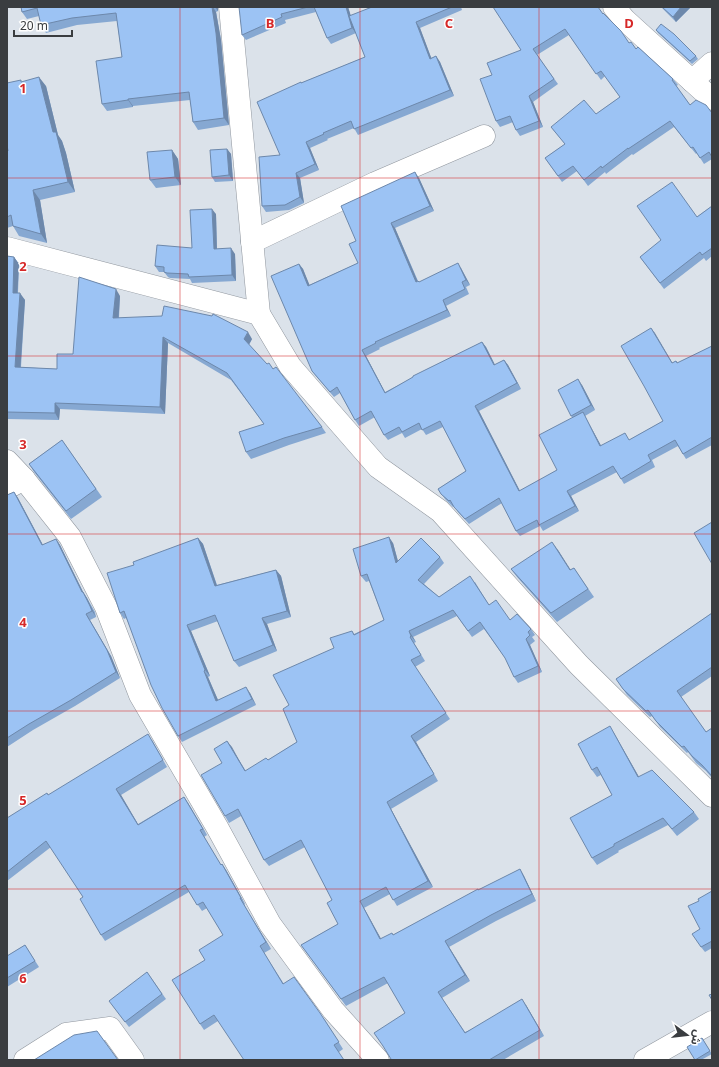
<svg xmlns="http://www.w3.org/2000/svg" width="719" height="1067" font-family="'Noto Sans','Noto Sans Arabic',sans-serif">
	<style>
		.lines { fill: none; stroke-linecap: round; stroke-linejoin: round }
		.minor-casing { stroke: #90969e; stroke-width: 23 }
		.tertiary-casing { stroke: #90969e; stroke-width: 23 }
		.minor { stroke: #fff; stroke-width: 22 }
		.tertiary { stroke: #fff; stroke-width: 22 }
		.wall { fill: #86a8d2 }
		.shaded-wall { fill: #6d88ab }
		.building { fill: #9cc3f4; stroke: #6d88ab }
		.grid { fill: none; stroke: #d62828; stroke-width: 1; stroke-opacity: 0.55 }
		.grid-label { font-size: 13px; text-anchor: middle; font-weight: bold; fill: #d62828; stroke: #fff; stroke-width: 3; stroke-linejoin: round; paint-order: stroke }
	</style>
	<rect width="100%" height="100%" fill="#dbe2ea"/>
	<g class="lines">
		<g class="minor-casing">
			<g id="minor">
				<polyline points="230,7 259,314"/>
				<polyline points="614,7 625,20 712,99"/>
				<polyline points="692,81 712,63"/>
				<polyline points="252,242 375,183 484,136"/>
				<polyline points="7,461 24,479 70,537 106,607 140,695 217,827 270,924 333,1010 378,1060"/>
				<polyline points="7,488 24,479"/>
				<polyline points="25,1060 66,1034 110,1028 133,1060"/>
				<polyline points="645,1060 712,1022"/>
			</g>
		</g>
		<g class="tertiary-casing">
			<polyline id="tertiary" points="7,248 259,314 290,366 378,467 440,511 579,665 712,796"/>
		</g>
		<use href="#minor" class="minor"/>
		<use href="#tertiary" class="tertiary"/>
	</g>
	<g class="wall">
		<polygon points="21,7 218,7 218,11 216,12 221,40 229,125 198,130 193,122 190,100 133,106 133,107 107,111 102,104 122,57 117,21 77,25 46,33 41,25 39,16 27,19 22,12"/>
		<polygon points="242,7 348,7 351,16 372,7 461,7 462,10 420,28 431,58 436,56 440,62 454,96 358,135 354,128 327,139 328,140 310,148 319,170 300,178 304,203 289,210 266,212 262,206 280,155 301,83 365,57 356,33 331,44 327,38 316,12 285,20 286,23 246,40 242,35"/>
		<polygon points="493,7 603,14 629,43 673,79 678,85 676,86 690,105 712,113 712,159 704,164 697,153 696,154 674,127 633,155 632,154 606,174 605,172 588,186 577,171 562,182 545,158 565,144 551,127 596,114 620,97 605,76 601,80 569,35 537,55 558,84 533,102 543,127 520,136 516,130 513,122 500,127 496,121 492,75 521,50"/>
		<polygon points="661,7 690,7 690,8 676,22"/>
		<polygon points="656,30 696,56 698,59 692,64 658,33"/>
		<polygon points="22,82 46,86 58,135 62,141 66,153 75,192 40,200 47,243 19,236 13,226 7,228 7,151 8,151"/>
		<polygon points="227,149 231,154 233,181 215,182 212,177"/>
		<polygon points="172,150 178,159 181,185 156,188 150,180"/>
		<polygon points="419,178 434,211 395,228 418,281 419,282 461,268 470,285 466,287 469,294 446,306 451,316 379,348 380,349 366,356 385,392 482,342 486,347 495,365 504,360 508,365 521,389 479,411 520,491 557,470 573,418 571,416 582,385 595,410 585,416 601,446 629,440 663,421 651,328 672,363 676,361 678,363 712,346 712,445 686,459 678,446 652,460 655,467 624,484 617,472 571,496 579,511 543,531 540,526 520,536 516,531 502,503 469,524 458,512 454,506 453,507 445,499 438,489 466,471 443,427 426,435 422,429 405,438 402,433 388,440 384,435 375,417 359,426 355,420 340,393 334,397 316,376 312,371 299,264 303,269 309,285 358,263 356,241"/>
		<polygon points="712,206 712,256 706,261 704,258 664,289 640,257"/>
		<polygon points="216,214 217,249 235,254 236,281 192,283 190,279 170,278 168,277 164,272 159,272 155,266 192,248"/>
		<polygon points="7,256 14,257 19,264 18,293 25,300 21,367 57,369 73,354 120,296 119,318 252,339 249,345 322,427 326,433 289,445 251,459 246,452 264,424 231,380 168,343 165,414 60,409 59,420 7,419"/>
		<polygon points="62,440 102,497 71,519 34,472 29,464"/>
		<polygon points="14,492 18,498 43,545 56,539 60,545 83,592 87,598 95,612 96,617 90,620 111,656 120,678 75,706 33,730 7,747 7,495"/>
		<polygon points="198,538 203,544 217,585 276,570 281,576 291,617 267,624 277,651 239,667 234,661 218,621 191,631 210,676 208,677 218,700 250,693 256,705 182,742 178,736 126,618 124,619 120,613 134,565"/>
		<polygon points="393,543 398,561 440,557 444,563 424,584 439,597 475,582 489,605 510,620 531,629 535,635 532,637 535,641 530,645 542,672 518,683 514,677 506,659 484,629 472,637 457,616 413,637 416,642 414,643 425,661 415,667 450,719 416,742 438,781 391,809 433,887 397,906 390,894 364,908 381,939 393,935 520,869 524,876 536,901 496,921 449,947 470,981 442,998 465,1032 526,1005 544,1036 503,1060 390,1060 391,1059 405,1013 388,983 346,1006 301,945 338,924 332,900 305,847 269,866 264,860 241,816 229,823 225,816 222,763 227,741 246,771 268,760 297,742 289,705 334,648 352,631 354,634 384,620 369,581 366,582 361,576"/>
		<polygon points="558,550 570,570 574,568 594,597 557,622 517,577 511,569"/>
		<polygon points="712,613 712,676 681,697 706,732 712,728 712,778 706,771 696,763 688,752 687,753 660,727 652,716 650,717 627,695 616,679"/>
		<polygon points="614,733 639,777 694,812 699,819 677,836 668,825 618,851 619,852 597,865 592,858 612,795 601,775 597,777 592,770"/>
		<polygon points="152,740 167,767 121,795 138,824 184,797 188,803 207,835 204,837 221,865 222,864 226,870 245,904 244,905 271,949 264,953 284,984 325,1020 343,1049 339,1052 218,1021 204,1030 200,1024 205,960 223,935 207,908 202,911 189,892 105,941 101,935 83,897 51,847 7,881 7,818 49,795"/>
		<polygon points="712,891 712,948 705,952 701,947 699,901"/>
		<polygon points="25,945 39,967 7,987 7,956"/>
		<polygon points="147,972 166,999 129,1027 113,1006"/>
		<polygon points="702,1038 712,1054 701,1060 695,1060"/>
	</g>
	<g class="shaded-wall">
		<polygon points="212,7 213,7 216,12 221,40 229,125 224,118"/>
		<polygon points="215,7 218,7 218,11"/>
		<polygon points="346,7 348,7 356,33 352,28"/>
		<polygon points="681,7 690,7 690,8 676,22 673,17"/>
		<polygon points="416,22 420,28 434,65 430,59"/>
		<polygon points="436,56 440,62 454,96 450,90"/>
		<polygon points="39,77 46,86 58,135 62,141 66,153 75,192 68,182 53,132"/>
		<polygon points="529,96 533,102 543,127 539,121"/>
		<polygon points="128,99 133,106 133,107 128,100"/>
		<polygon points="306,142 310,148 319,170 315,164"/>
		<polygon points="227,149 231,154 233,181 229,175"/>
		<polygon points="172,150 178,159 181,185 175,177"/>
		<polygon points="415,172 419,178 434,211 430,206"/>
		<polygon points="296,173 300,178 304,203 300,197"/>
		<polygon points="33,190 40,200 47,243 41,234"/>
		<polygon points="212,209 216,214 217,254 214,249"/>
		<polygon points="391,223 395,228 420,287 416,282"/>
		<polygon points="231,248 235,254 236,281 232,275"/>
		<polygon points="14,257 19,264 17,300 13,293"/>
		<polygon points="458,263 461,268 470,285 466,280"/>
		<polygon points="299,264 303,269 312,291 308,286"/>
		<polygon points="116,289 120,296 118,325 113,318"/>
		<polygon points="20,293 25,300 20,374 15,367"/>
		<polygon points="443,300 451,316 447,310"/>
		<polygon points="651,328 655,333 676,369 672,363"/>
		<polygon points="248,332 252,339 248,346 244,339"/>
		<polygon points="163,337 168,343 165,414 160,407"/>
		<polygon points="482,342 486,347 498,371 494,365"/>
		<polygon points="362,350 366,356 388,398 385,393"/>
		<polygon points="504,360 508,365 521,389 517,383"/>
		<polygon points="578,379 582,385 595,410 591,405"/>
		<polygon points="55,403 60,409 59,420 55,413"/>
		<polygon points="475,406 479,411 523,497 519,491"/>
		<polygon points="583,412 586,418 604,451 600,446"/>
		<polygon points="567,491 571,496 579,511 575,506"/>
		<polygon points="14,492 18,498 46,551 42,545"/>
		<polygon points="389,537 393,543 400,569 396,563"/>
		<polygon points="198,538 203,544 219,592 215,586"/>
		<polygon points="56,539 60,545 86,598 82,592"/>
		<polygon points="552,542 558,550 576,578 570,570"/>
		<polygon points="276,570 281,576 291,617 287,611"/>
		<polygon points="83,592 87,598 96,617 92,611"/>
		<polygon points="86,614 111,656 120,678 116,672"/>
		<polygon points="262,618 267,624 277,651 273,645"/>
		<polygon points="187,625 191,631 210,676 205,670"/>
		<polygon points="409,631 413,637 416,642 411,636"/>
		<polygon points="526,639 530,645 542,672 538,666"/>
		<polygon points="204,671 208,677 221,707 216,701"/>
		<polygon points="246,687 250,693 256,705 252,699"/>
		<polygon points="610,726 614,733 643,784 638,777"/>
		<polygon points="411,736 416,742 438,781 434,774"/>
		<polygon points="227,741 232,747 249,778 245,771"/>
		<polygon points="116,789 121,795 142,831 138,825"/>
		<polygon points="184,797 188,803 207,835 203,829"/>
		<polygon points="387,802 391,809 433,887 428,881"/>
		<polygon points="222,864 226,870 245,904 241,898"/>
		<polygon points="520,869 524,876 536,901 532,894"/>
		<polygon points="240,898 244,905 271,949 266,942"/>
		<polygon points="360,901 364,908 385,946 380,939"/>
		<polygon points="445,941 449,947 470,981 465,975"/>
		<polygon points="522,999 526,1005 544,1036 540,1030"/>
	</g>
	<g class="building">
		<polygon points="21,7 212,7 216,33 224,118 193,122 189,92 128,99 128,100 102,104 96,61 122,57 116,13 72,18 41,25 37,8 22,12"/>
		<polygon points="239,7 308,7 281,14 282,17 242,35"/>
		<polygon points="314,7 346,7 352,28 327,38"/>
		<polygon points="372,7 452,7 416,22 430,59 436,56 450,90 354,129 351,121 323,133 324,134 306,142 315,164 296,173 300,197 285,205 262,206 259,157 280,155 257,102 301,82 301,83 365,57 349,16"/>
		<polygon points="493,7 598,7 603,14 603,13 621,31 629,43 631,42 636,49 638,47 673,79 672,80 690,105 696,100 706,105 712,113 712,157 709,152 700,158 693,147 691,148 670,121 628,149 628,148 602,168 601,166 584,180 573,166 558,176 545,158 565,144 551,127 584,100 596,114 620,97 601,71 596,74 565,29 533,49 554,79 529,96 539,121 516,130 510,116 496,121 480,79 492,75 487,63 521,50"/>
		<polygon points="662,7 681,7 673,17"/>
		<polygon points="661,24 674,34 696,56 690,61 656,30"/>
		<polygon points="39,77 53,132 56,132 59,144 68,182 33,190 41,234 13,226 11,215 7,217 7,151 8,151 7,145 7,83 21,80 21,82"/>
		<polygon points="227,149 229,175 212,177 210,150"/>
		<polygon points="172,150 175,177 150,180 147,152"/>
		<polygon points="415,172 430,206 391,223 416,282 418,281 419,282 458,263 466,280 462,282 465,289 443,300 447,310 375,342 376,343 362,350 385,393 413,377 413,376 482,342 494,365 504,360 517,383 475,406 519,491 557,470 539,435 583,412 600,446 625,433 629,440 663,421 644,386 621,346 651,328 672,363 676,361 677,363 712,346 712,437 683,454 675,440 648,455 651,461 621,479 613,466 567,491 575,506 539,525 537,520 516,531 499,498 465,519 454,507 450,500 449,501 441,494 438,489 466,471 440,421 422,430 419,423 402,432 399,427 384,435 371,411 355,420 337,387 330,392 312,371 271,276 299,264 308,286 358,263 349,244 356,241 341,206"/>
		<polygon points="672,182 697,217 712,206 712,248 702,255 700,252 660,283 640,257 661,240 637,206"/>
		<polygon points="212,209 214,249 231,248 232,275 189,277 188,274 167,273 164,272 164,267 155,266 157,245 192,248 190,210"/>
		<polygon points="7,256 14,257 13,293 20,293 15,367 57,369 57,354 73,354 79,277 116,289 113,318 162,316 164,306 212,316 213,314 248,332 244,339 267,364 269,363 273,369 276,367 322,427 284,438 246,452 239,432 264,424 227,373 163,337 160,407 55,403 55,413 7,412"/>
		<polygon points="578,379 591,405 571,416 558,390"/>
		<polygon points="62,440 96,489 66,511 29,464"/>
		<polygon points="14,492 42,545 56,539 82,592 83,592 90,606 92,611 86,614 107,650 116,672 71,700 29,724 7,738 7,495"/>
		<polygon points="712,522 712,564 694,533"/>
		<polygon points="389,537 396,563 421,538 440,557 418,580 439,597 470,576 489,605 496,600 510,620 517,614 531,629 528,632 530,635 526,639 538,666 514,677 505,658 480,622 468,631 453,610 409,631 411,636 410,637 421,655 411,660 446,713 411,736 434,774 387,802 428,881 393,900 386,887 360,901 380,939 392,933 393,935 478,889 478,890 520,869 532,894 491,915 445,941 465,975 438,992 465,1033 522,999 540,1030 489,1060 390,1060 391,1059 383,1046 374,1033 405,1013 384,977 341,999 301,945 338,924 327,903 332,900 301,840 264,860 238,809 225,816 201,775 222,763 214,749 227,741 245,771 266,758 268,760 297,742 283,709 289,705 273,675 334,648 330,638 352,631 354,635 384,620 367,574 361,576 353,549"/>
		<polygon points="198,538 215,586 276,570 287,611 262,618 273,645 234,661 215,615 187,625 205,670 204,671 216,701 246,687 252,699 178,736 162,708 151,685 124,611 120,613 107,573 134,565 133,562"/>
		<polygon points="552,542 570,570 574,568 588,589 551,613 511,569"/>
		<polygon points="712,613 712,667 677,691 706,732 712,728 712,776 702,765 692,756 684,746 682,747 656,721 648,710 646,711 623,689 616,679"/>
		<polygon points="610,726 638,777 652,770 694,812 672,829 663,818 614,844 614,846 592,858 570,818 612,795 597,767 592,770 578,744"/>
		<polygon points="148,734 163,760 116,789 138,825 184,797 203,829 200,830 221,865 222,864 241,898 240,898 266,942 260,946 283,984 294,977 320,1013 339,1042 334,1045 344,1060 244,1060 214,1015 200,1024 172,980 205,960 199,950 223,935 203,902 197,905 185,885 101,935 80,899 83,897 46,841 7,872 7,818 47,793 48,795"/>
		<polygon points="712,891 712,941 701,947 692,934 700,929 688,906 699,901 698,899"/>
		<polygon points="25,945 35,961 7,978 7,956"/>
		<polygon points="147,972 162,994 125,1022 109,1001"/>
		<polygon points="712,994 712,1000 709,995"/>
		<polygon points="97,1031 118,1060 34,1060 74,1035"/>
		<polygon points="702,1038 710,1051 695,1060 687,1047"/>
	</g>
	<path class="grid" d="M180,7V1060M360,7V1060M539,7V1060M7,178H712M7,356H712M7,534H712M7,711H712M7,889H712"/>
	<g class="grid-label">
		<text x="270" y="28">B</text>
		<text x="449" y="28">C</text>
		<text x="629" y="28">D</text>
		<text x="23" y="93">1</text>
		<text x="23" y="271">2</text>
		<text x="23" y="449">3</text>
		<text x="23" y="627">4</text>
		<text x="23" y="805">5</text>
		<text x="23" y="983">6</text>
	</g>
	<rect width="719" height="1067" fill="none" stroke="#3a3d40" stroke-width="16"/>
	<g transform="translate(687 1035) rotate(105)" stroke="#ffffff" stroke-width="3" paint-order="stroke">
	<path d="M0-3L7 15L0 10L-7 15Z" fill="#3a3d40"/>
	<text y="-6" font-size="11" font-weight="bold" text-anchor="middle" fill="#3a3d40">ش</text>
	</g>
	<path d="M14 30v6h58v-6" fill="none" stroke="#3a3d40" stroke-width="2"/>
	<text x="20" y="30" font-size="12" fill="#3a3d40" stroke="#ffffff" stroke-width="3" paint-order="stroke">20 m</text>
</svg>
